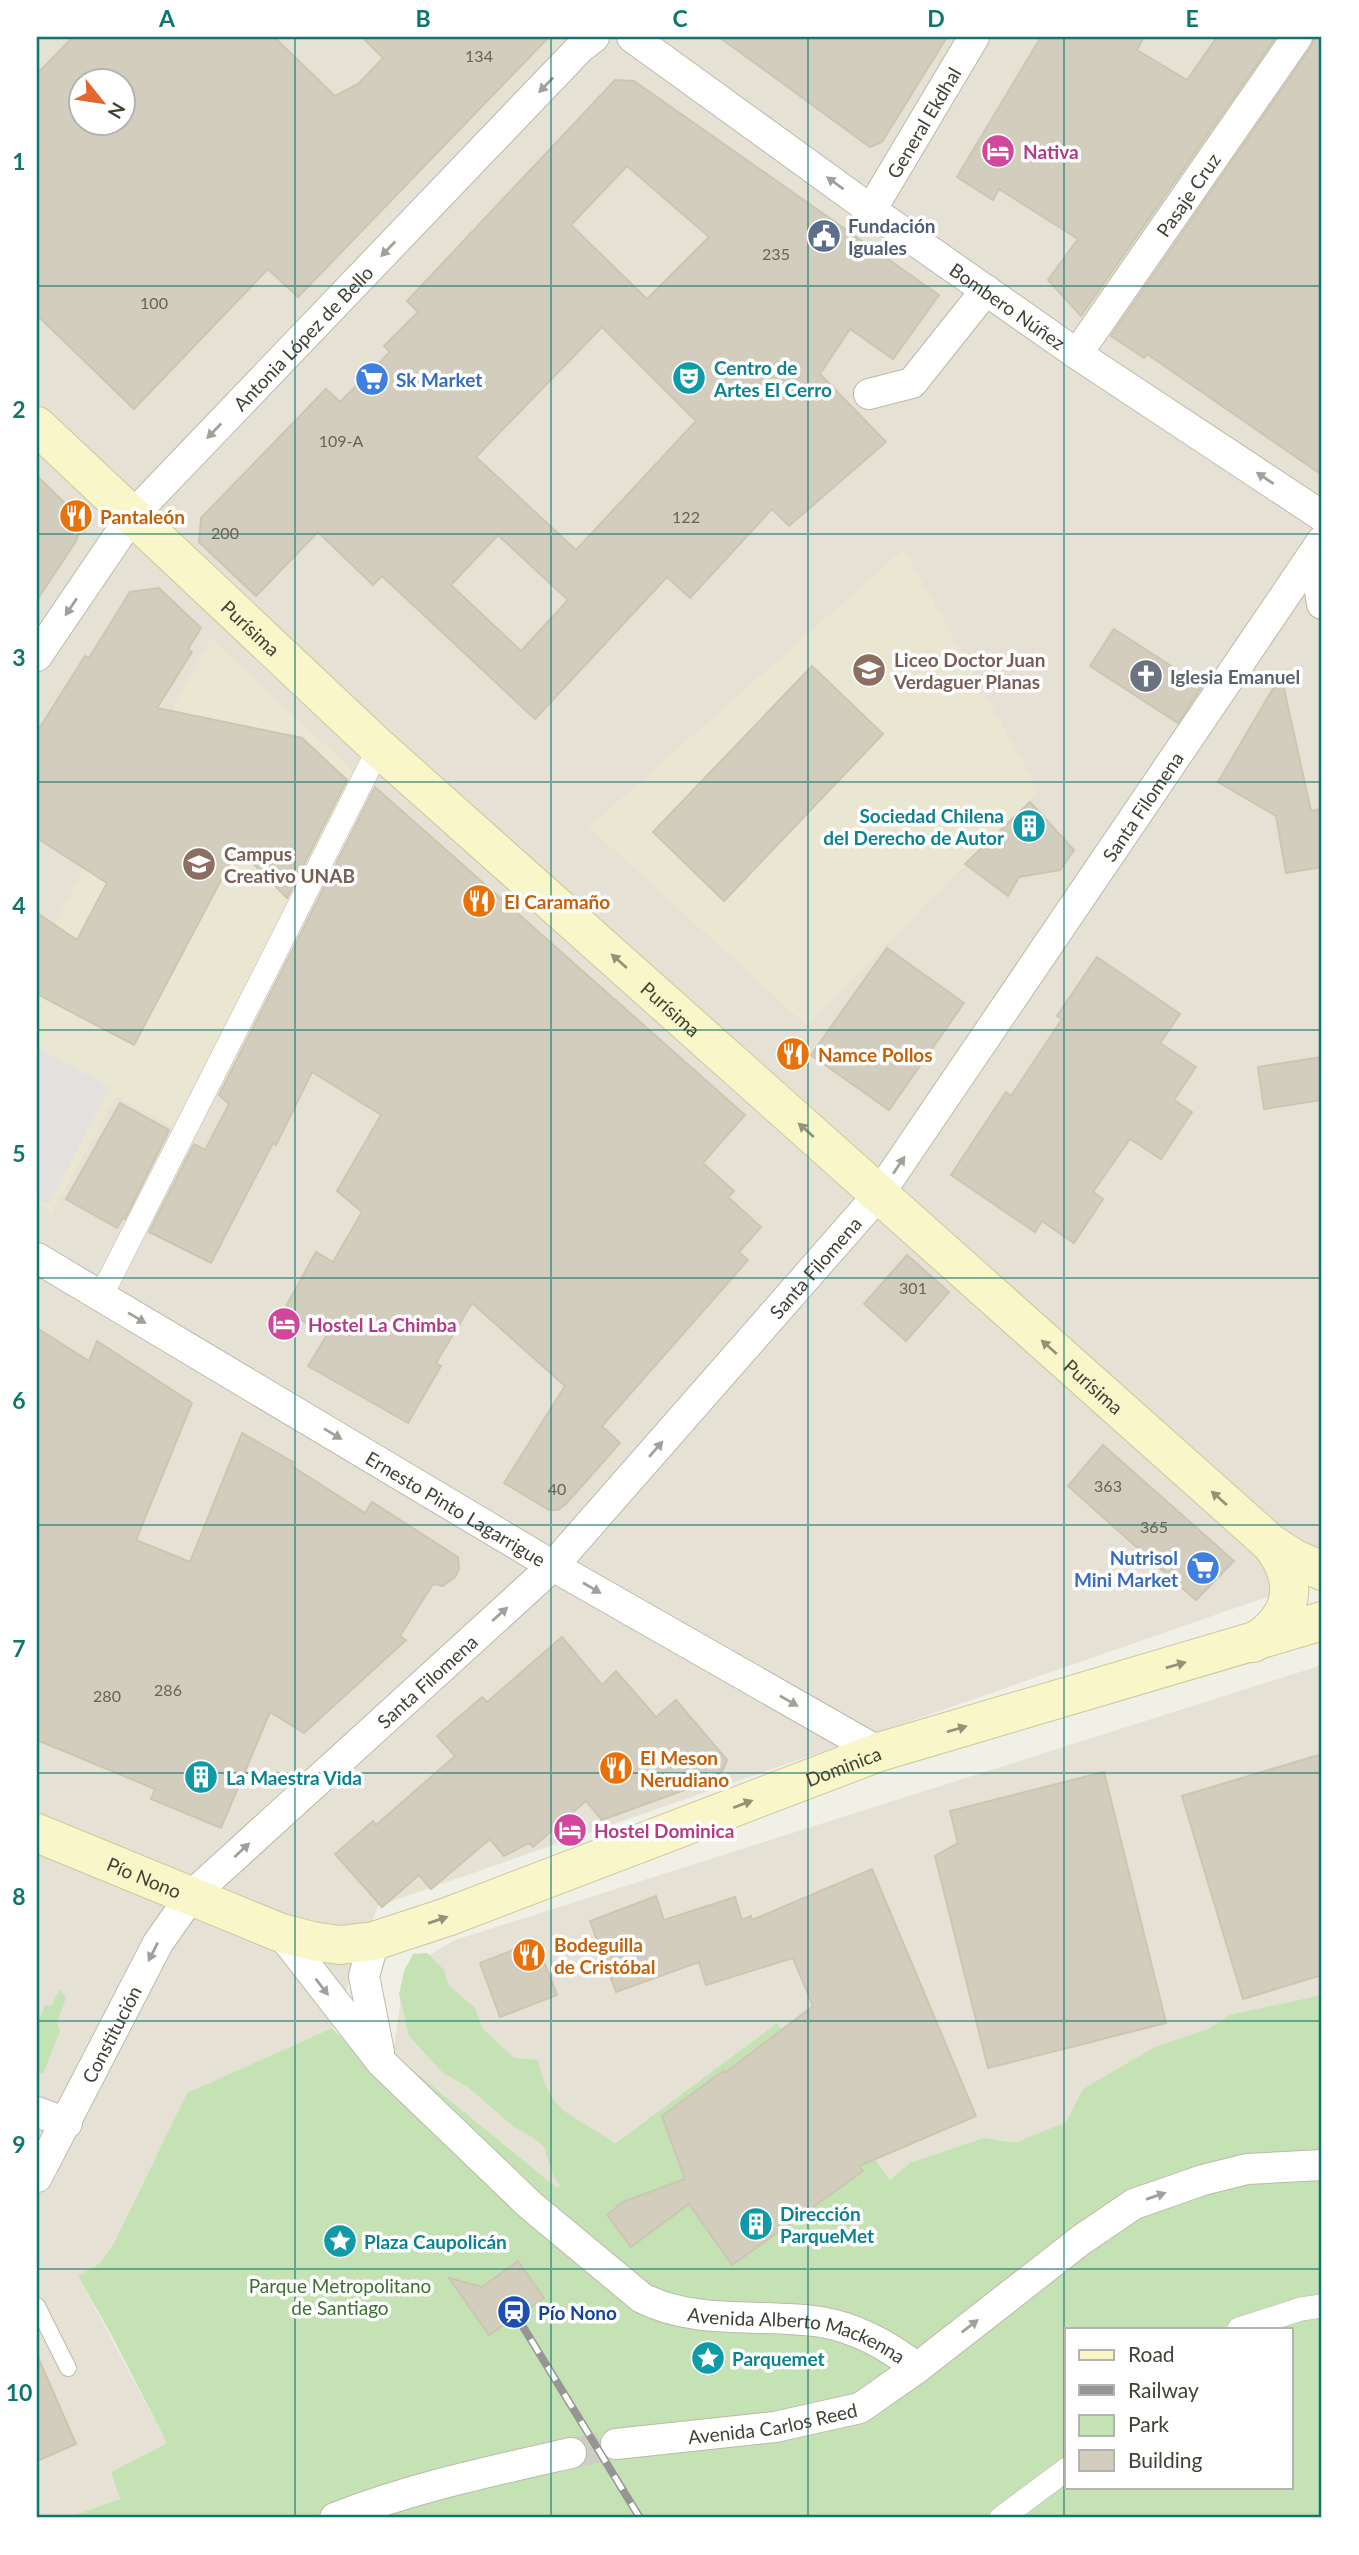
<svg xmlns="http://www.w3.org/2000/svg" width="1359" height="2555" font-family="Lato,sans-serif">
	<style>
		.residential { fill: #e5e2d5; fill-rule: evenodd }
		.education { fill: #e9e6d1 }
		.green { fill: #c4e2b3; fill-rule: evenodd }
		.parking { fill: #e3e1de }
		.building { fill: #d2cdbd; stroke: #ccc6b1; stroke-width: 2; fill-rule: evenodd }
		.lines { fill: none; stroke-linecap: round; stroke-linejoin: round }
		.minor-tunnel { stroke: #cecdc3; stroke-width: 30; stroke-dasharray: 30 15; stroke-linecap: butt }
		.service-casing { stroke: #bcb9aa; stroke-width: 18 }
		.pedestrian-casing { stroke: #bcb9aa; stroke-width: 24 }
		.minor-casing { stroke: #bcb9aa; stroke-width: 32 }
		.secondary-casing { stroke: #ccc89a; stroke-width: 40 }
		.service { stroke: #fff; stroke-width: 16 }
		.pedestrian { stroke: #fff; stroke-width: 23 }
		.minor { stroke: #fff; stroke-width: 30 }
		.secondary { stroke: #f9f6c9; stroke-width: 38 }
		.rail-casing { stroke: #959595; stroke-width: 8 }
		.rail { stroke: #fff; stroke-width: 5; stroke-dasharray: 16; stroke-linecap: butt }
		.oneway { fill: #a1a09a }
		.oneway2 { fill: #959278 }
		.grid { fill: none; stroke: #0f766e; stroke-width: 2; stroke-opacity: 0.55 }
		.labels { text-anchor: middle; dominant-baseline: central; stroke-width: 7; stroke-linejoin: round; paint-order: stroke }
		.number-label { font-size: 16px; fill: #676358 }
		.street-label { font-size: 19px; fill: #434036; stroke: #fff }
		.hotel-label { font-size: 19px; font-weight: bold; fill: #b23c85; stroke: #fff; text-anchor: start }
		.service-label { font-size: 19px; font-weight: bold; fill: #4e5e75; stroke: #fff; text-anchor: start }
		.culture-label { font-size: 19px; font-weight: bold; fill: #0d838f; stroke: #fff; text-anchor: start }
		.shop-label { font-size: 19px; font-weight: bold; fill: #366cbe; stroke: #fff; text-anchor: start }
		.food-label { font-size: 19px; font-weight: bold; fill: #c56008; stroke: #fff; text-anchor: start }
		.education-label { font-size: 19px; font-weight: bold; fill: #785e54; stroke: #fff; text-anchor: start }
		.worship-label { font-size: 19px; font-weight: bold; fill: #5b616d; stroke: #fff; text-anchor: start }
		.park-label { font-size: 19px; fill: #3c6f30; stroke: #fff }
		.transit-label { font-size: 19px; font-weight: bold; fill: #164399; stroke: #fff; text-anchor: start }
		.neatline { fill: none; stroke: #0f766e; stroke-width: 2.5 }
		.grid-label { font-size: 23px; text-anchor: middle; font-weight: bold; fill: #0f766e }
	</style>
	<rect width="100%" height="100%" fill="#f1f0e6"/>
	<g class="residential">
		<path d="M37,37H1322V1578L378,1906L332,2028L187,2093L114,2243L100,2263L78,2276L167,2443L111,2472L120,2499L66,2518H37ZM80,80H122V122H80Z"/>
		<polygon points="1322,1665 1322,2053 909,2206 777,2023 557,2188 393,2054 405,1969 455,1940"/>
	</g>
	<g class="education">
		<polygon points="904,549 1039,791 806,1025 589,827"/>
		<polygon points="211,638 356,774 178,1130 116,1096 52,1213 37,1204 37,955"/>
	</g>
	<g class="green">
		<path d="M427,1953L444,1970L449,1986L475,2008L483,2029L514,2058L538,2060C541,2076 548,2094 559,2106C568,2117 601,2132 615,2144L777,2023L890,2180L910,2163L984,2138L1015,2143L1066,2122L1083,2089L1155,2047L1208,2029L1230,2015L1322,1995V2518H66L120,2499L111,2472L167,2443L113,2338L78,2276L100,2263L114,2243L187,2093L332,2028L375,2072L393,2054L556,2187L560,2186L553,2175L544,2147L532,2137L513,2126L468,2087L443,2073L409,2036L399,1994L404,1971L413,1954ZM1067,2329H1291V2487H1067Z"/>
		<polygon points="60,1989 66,1998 57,2022 60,2031 43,2074 37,2072 37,2025 45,2005 51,2006"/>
	</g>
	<polygon class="parking" points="37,1047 110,1088 48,1204 37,1198"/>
	<g class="building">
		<path d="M73,37H274L335,96L358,84L383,58L362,37H549L298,297L268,269L134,409L37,315V74ZM80,80H122V122H80Z"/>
		<polygon points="719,37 947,37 882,142 870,147"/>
		<polygon points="1041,37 1144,37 1137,50 1187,80 1217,37 1276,37 1081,316 1048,280 1078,239 999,189 993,200 957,177"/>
		<polygon points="1314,37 1322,37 1322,475 1147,354 1144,358 1111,336 1311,47"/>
		<path d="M615,80L634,81L939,295L893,359L850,329L820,374L886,442L789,526L772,509L690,598L667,577L535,719L382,576L373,585L318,532L256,596L199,542L201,518L326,389L340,402L390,352L384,346L418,312L407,301ZM627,166L709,237L647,299L571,225ZM602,327L696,421L576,550L476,457ZM498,535L568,600L521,651L451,585Z"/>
		<polygon points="37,476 72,510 79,532 76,541 37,600"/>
		<polygon points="159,588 201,628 188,649 192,652 157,708 302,738 347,780 287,898 238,848 134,1045 37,994 37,913 77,940 107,883 37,838 37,732 85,656 89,658 130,592"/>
		<polygon points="1114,629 1202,686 1178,723 1090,666"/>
		<polygon points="812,666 883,734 724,901 653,832"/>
		<polygon points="1281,675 1311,811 1322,809 1322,867 1286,873 1276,816 1218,782"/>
		<polygon points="375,787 745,1115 703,1163 734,1191 728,1197 761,1227 739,1252 748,1260 602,1426 620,1443 566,1504 558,1510 549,1510 504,1483 565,1386 472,1303 436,1363 441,1366 408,1423 308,1366 327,1335 284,1310 316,1252 333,1262 362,1212 337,1191 381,1115 312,1072 276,1145 273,1143 211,1263 149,1232 194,1144 205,1150 229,1104 219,1095"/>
		<polygon points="1030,802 1074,850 1060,870 1019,877 1008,896 965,864"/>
		<polygon points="887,948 964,1003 889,1110 811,1055"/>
		<polygon points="1097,957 1180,1014 1160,1043 1196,1067 1174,1100 1192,1112 1161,1159 1130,1139 1093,1192 1103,1199 1074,1243 1042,1221 1035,1232 951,1175 1006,1092 1011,1096 1062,1019 1057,1016"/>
		<polygon points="1322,1057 1322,1100 1264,1109 1258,1067"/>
		<polygon points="120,1103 169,1130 125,1219 123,1218 117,1228 66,1199"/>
		<polygon points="907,1255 949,1292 906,1341 864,1304"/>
		<polygon points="37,1328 89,1361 97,1341 192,1403 136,1540 190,1562 242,1433 293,1462 292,1466 365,1513 372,1502 458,1557 459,1569 455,1577 443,1586 433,1584 400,1636 406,1640 304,1733 270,1712 221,1828 151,1799 155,1789 37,1740"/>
		<polygon points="1103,1445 1234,1561 1196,1600 1068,1486"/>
		<polygon points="562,1637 602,1685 616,1671 656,1717 676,1700 727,1760 720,1777 602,1820 586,1801 533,1847 529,1843 504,1856 490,1839 431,1889 419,1875 382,1907 335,1854 373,1821 376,1825 455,1756 437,1736 482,1697 487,1702"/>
		<polygon points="1322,1754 1322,1975 1243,1999 1182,1796"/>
		<polygon points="1104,1772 1166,2023 988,2068 935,1856 958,1843 950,1811"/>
		<polygon points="872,1869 976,2116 859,2166 863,2171 732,2265 689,2204 631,2247 607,2215 623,2202 685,2179 662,2116 723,2071 725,2073 813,2006 793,1958 706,1985 699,1962 616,1992 590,1921 656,1896 664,1920 735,1897 742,1920 751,1916 752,1920"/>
		<polygon points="536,1941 557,1995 500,2017 480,1963"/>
		<polygon points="518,2261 544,2298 489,2335 449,2278 482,2287"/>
		<polygon points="37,2355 76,2444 37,2461"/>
	</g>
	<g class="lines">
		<polyline class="minor-tunnel" points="571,2453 616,2444"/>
		<g class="service-casing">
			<polyline id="service" points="37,2306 68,2368"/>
		</g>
		<g class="pedestrian-casing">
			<g id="pedestrian">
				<polyline points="101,1296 379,748"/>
				<polyline points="1239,2329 1301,2309 1322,2306"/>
				<polyline points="1001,2518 1067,2469"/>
			</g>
		</g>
		<g class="minor-casing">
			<g id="minor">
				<path id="s1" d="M632,37L871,210L1077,354L1322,516"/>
				<path id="s2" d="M871,210L974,37"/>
				<path id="s3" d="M1077,354L1297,37"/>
				<polyline points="869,394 912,383 986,290"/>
				<polyline points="1314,553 1322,604"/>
				<path id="s4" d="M37,656L132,516L581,47L594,37"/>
				<path id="s5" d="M37,1258L553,1566L879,1752"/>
				<path id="s6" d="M281,1933L382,2063L530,2205L642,2298C697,2326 762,2313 821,2322C857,2328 889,2346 917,2368"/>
				<polyline points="374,1941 364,1976 379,2052"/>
				<polyline points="37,2112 67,2123"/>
				<path id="s7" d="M37,2177L158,1943L191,1896L553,1566L879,1194L1322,541"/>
				<path id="s8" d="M616,2444L775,2427L860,2408L917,2368L1081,2240L1134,2204L1203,2180L1247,2169L1322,2165"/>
				<path d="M335,2518C411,2488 491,2471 571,2453"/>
			</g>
		</g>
		<g class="secondary-casing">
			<g id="secondary">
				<path id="s9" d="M37,426L379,748L1270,1543L1293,1558L1322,1571"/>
				<path d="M1253,1643C1294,1617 1301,1582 1270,1543"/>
				<path id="s10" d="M37,1833L281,1933L312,1941L340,1945L374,1941L447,1917L879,1752L1322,1621"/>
			</g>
		</g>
		<use href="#service" class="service"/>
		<use href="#pedestrian" class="pedestrian"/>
		<use href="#minor" class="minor"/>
		<use href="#secondary" class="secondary"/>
		<g class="rail-casing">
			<polyline id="rail" points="514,2312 640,2518"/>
		</g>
		<use href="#rail" class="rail"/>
	</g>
	<defs><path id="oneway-solid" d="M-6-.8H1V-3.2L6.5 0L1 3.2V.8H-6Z" transform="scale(1.75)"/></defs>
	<g class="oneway">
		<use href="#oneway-solid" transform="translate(546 85) rotate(134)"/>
		<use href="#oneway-solid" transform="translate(835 183) rotate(-144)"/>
		<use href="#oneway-solid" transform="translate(388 249) rotate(134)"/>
		<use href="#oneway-solid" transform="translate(214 431) rotate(134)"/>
		<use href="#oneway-solid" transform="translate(1265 478) rotate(-146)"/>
		<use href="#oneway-solid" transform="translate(71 607) rotate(124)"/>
		<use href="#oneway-solid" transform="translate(899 1165) rotate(-56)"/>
		<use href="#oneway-solid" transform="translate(137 1318) rotate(31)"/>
		<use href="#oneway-solid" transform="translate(333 1434) rotate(31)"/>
		<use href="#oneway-solid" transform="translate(656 1449) rotate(-49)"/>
		<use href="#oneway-solid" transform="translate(592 1588) rotate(30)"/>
		<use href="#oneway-solid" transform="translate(500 1614) rotate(-42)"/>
		<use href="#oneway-solid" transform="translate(789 1701) rotate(30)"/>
		<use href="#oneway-solid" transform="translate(242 1850) rotate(-43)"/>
		<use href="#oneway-solid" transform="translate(153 1952) rotate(117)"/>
		<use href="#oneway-solid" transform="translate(322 1987) rotate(52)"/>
		<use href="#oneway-solid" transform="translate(1156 2196) rotate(-19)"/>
		<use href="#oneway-solid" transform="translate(970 2326) rotate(-38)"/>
	</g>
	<g class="oneway2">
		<use href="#oneway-solid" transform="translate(619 961) rotate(-138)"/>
		<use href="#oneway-solid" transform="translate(806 1130) rotate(-138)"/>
		<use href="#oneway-solid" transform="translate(1049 1347) rotate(-138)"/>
		<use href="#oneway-solid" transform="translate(1219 1498) rotate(-138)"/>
		<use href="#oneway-solid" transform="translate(1176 1665) rotate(-16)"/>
		<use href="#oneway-solid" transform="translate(957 1729) rotate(-16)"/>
		<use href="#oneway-solid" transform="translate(743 1804) rotate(-21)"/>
		<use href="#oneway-solid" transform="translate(438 1920) rotate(-19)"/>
	</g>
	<path class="grid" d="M295,37V2518M551,37V2518M808,37V2518M1064,37V2518M37,286H1322M37,534H1322M37,782H1322M37,1030H1322M37,1278H1322M37,1525H1322M37,1773H1322M37,2021H1322M37,2269H1322"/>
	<defs>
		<g id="hotel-disc" transform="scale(1.75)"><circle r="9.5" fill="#d1479c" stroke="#fff"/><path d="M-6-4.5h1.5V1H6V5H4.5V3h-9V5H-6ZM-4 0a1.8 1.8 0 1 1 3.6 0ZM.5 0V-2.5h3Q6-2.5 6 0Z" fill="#fff"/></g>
		<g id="civic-disc" transform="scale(1.75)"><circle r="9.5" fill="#5c6f8a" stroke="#fff"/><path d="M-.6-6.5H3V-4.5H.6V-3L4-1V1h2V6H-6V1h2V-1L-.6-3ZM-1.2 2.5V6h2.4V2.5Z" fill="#fff"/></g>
		<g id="theatre-disc" transform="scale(1.75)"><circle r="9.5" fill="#0f9aa8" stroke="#fff"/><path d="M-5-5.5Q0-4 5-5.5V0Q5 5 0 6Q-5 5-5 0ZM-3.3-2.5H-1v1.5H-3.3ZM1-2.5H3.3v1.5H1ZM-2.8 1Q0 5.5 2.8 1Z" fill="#fff"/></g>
		<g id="supermarket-disc" transform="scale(1.75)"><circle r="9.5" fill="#3f7fe0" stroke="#fff"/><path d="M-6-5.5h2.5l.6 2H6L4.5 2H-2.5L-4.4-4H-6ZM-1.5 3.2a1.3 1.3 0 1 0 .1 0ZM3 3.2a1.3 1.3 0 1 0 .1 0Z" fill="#fff"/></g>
		<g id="restaurant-disc" transform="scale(1.75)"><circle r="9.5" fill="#e8710a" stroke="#fff"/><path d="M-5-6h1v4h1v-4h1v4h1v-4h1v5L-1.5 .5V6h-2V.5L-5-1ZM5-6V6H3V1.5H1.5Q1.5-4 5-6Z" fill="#fff"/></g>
		<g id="school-disc" transform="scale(1.75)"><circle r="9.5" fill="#8d6e63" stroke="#fff"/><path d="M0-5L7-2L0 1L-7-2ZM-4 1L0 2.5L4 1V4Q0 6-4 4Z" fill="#fff"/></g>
		<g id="church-disc" transform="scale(1.75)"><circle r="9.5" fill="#6b7280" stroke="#fff"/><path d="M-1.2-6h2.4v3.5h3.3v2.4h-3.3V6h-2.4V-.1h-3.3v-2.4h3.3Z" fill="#fff"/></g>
		<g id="building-disc" transform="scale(1.75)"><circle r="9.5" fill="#0f9aa8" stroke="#fff"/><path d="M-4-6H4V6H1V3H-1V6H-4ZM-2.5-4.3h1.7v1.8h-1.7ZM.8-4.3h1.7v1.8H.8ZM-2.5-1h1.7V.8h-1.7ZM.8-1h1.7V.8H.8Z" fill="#fff"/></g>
		<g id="university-disc" transform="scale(1.75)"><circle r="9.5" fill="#8d6e63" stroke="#fff"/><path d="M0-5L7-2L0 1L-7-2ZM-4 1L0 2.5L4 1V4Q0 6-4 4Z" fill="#fff"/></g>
		<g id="sight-disc" transform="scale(1.75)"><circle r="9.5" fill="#0f9aa8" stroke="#fff"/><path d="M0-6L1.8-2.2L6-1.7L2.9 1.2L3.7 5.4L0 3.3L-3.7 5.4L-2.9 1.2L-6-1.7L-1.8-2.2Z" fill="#fff"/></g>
		<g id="station-disc" transform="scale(1.75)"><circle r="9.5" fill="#1a4fb4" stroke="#fff"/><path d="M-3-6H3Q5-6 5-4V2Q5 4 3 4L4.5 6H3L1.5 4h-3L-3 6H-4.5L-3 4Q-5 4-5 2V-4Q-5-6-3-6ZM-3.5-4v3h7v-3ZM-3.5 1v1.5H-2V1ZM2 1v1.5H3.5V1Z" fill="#fff"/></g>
	</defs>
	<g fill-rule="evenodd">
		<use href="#hotel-disc" x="998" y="151"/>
		<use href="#civic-disc" x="824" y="236"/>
		<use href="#theatre-disc" x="689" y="378"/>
		<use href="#supermarket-disc" x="372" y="379"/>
		<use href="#restaurant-disc" x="76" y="516"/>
		<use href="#school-disc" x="869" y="670"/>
		<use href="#church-disc" x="1146" y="676"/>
		<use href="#building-disc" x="1029" y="826"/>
		<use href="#university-disc" x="199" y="864"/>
		<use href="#restaurant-disc" x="479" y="901"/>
		<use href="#restaurant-disc" x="793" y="1054"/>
		<use href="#hotel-disc" x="284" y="1324"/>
		<use href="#supermarket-disc" x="1203" y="1568"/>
		<use href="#restaurant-disc" x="616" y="1768"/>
		<use href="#building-disc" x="201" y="1777"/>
		<use href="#hotel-disc" x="570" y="1830"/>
		<use href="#restaurant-disc" x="529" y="1955"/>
		<use href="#building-disc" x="756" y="2224"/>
		<use href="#sight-disc" x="340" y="2241"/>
		<use href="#station-disc" x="514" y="2312"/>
		<use href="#sight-disc" x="708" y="2358"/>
	</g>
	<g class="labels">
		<g class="number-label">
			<text x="479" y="55">134</text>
			<text x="776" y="253">235</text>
			<text x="154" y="302">100</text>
			<text x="341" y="440">109-A</text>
			<text x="686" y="516">122</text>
			<text x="225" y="532">200</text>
			<text x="913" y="1287">301</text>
			<text x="1108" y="1485">363</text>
			<text x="557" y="1488">40</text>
			<text x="1154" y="1526">365</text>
			<text x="168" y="1689">286</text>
			<text x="107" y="1695">280</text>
		</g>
		<g class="street-label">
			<text stroke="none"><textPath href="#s2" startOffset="102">General Ekdhal</textPath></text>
			<text stroke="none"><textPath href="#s3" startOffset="194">Pasaje Cruz</textPath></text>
			<text stroke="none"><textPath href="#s1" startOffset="462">Bombero Núñez</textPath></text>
			<text stroke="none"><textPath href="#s4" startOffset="416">Antonia López de Bello</textPath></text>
			<text stroke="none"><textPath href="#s9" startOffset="294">Purísima</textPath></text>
			<text stroke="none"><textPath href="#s7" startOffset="1774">Santa Filomena</textPath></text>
			<text stroke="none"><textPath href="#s9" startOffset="861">Purísima</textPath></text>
			<text stroke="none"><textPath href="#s7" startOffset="1208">Santa Filomena</textPath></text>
			<text stroke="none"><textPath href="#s9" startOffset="1428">Purísima</textPath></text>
			<text stroke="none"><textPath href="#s5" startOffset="488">Ernesto Pinto Lagarrigue</textPath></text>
			<text stroke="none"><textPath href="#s7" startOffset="640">Santa Filomena</textPath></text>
			<text stroke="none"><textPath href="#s10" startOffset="859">Dominica</textPath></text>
			<text stroke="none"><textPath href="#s10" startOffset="116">Pío Nono</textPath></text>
			<text stroke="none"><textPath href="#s7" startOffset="161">Constitución</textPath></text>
			<text stroke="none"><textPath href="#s6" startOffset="676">Avenida Alberto Mackenna</textPath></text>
			<text stroke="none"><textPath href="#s8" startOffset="158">Avenida Carlos Reed</textPath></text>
		</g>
		<g class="hotel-label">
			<text x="1023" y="151">Nativa</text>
			<text x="308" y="1324">Hostel La Chimba</text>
			<text x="594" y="1830">Hostel Dominica</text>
		</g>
		<g class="service-label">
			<text x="848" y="225">Fundación<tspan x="848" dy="22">Iguales</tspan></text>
		</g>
		<g class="culture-label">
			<text x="714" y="367">Centro de<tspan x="714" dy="22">Artes El Cerro</tspan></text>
			<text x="1004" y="815" text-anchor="end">Sociedad Chilena<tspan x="1004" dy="22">del Derecho de Autor</tspan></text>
			<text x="226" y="1777">La Maestra Vida</text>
			<text x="780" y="2213">Dirección<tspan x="780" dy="22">ParqueMet</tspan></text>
			<text x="364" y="2241">Plaza Caupolicán</text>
			<text x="732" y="2358">Parquemet</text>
		</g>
		<g class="shop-label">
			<text x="396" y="379">Sk Market</text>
			<text x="1178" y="1557" text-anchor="end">Nutrisol<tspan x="1178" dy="22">Mini Market</tspan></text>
		</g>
		<g class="food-label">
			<text x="100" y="516">Pantaleón</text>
			<text x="504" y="901">El Caramaño</text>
			<text x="818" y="1054">Namce Pollos</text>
			<text x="640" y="1757">El Meson<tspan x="640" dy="22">Nerudiano</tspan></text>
			<text x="554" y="1944">Bodeguilla<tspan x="554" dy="22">de Cristóbal</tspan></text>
		</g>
		<g class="education-label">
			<text x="894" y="659">Liceo Doctor Juan<tspan x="894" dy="22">Verdaguer Planas</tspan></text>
			<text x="224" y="853">Campus<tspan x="224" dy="22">Creativo UNAB</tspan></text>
		</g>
		<g class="worship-label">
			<text x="1170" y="676">Iglesia Emanuel</text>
		</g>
		<g class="park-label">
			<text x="340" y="2285">Parque Metropolitano<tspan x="340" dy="22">de Santiago</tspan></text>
		</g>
		<g class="transit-label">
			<text x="538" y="2312">Pío Nono</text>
		</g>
	</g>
	<rect width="1359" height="2555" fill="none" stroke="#ffffff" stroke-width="77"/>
	<rect x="1065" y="2328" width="228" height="161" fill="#ffffff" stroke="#b4b3af" stroke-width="2"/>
	<rect x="1079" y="2350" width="35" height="10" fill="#f9f6c9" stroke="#b4b3af" stroke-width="2"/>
	<text x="1128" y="2362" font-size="21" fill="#434036">Road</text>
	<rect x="1079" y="2385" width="35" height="10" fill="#959595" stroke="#b4b3af" stroke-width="2"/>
	<text x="1128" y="2398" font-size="21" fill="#434036">Railway</text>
	<rect x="1079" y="2415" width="35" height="21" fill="#c4e2b3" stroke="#b4b3af" stroke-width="2"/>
	<text x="1128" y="2432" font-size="21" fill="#434036">Park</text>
	<rect x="1079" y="2450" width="35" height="21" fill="#d2cdbd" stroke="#b4b3af" stroke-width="2"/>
	<text x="1128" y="2468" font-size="21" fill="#434036">Building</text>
	<g transform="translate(102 102) rotate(120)"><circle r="33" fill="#ffffff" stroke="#b4b3af" stroke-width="2"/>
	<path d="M0-5L12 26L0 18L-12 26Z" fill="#e4672b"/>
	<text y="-10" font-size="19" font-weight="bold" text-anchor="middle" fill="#434036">N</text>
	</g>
	<rect x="38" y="38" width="1282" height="2478" class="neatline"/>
	<g class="grid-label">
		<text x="167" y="27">A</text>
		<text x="423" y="27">B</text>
		<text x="680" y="27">C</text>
		<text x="936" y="27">D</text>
		<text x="1192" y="27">E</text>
		<text x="19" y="170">1</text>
		<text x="19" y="418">2</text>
		<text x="19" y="666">3</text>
		<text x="19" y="914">4</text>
		<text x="19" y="1162">5</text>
		<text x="19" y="1409">6</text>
		<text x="19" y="1657">7</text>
		<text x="19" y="1905">8</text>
		<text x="19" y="2153">9</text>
		<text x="19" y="2401">10</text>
	</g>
</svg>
